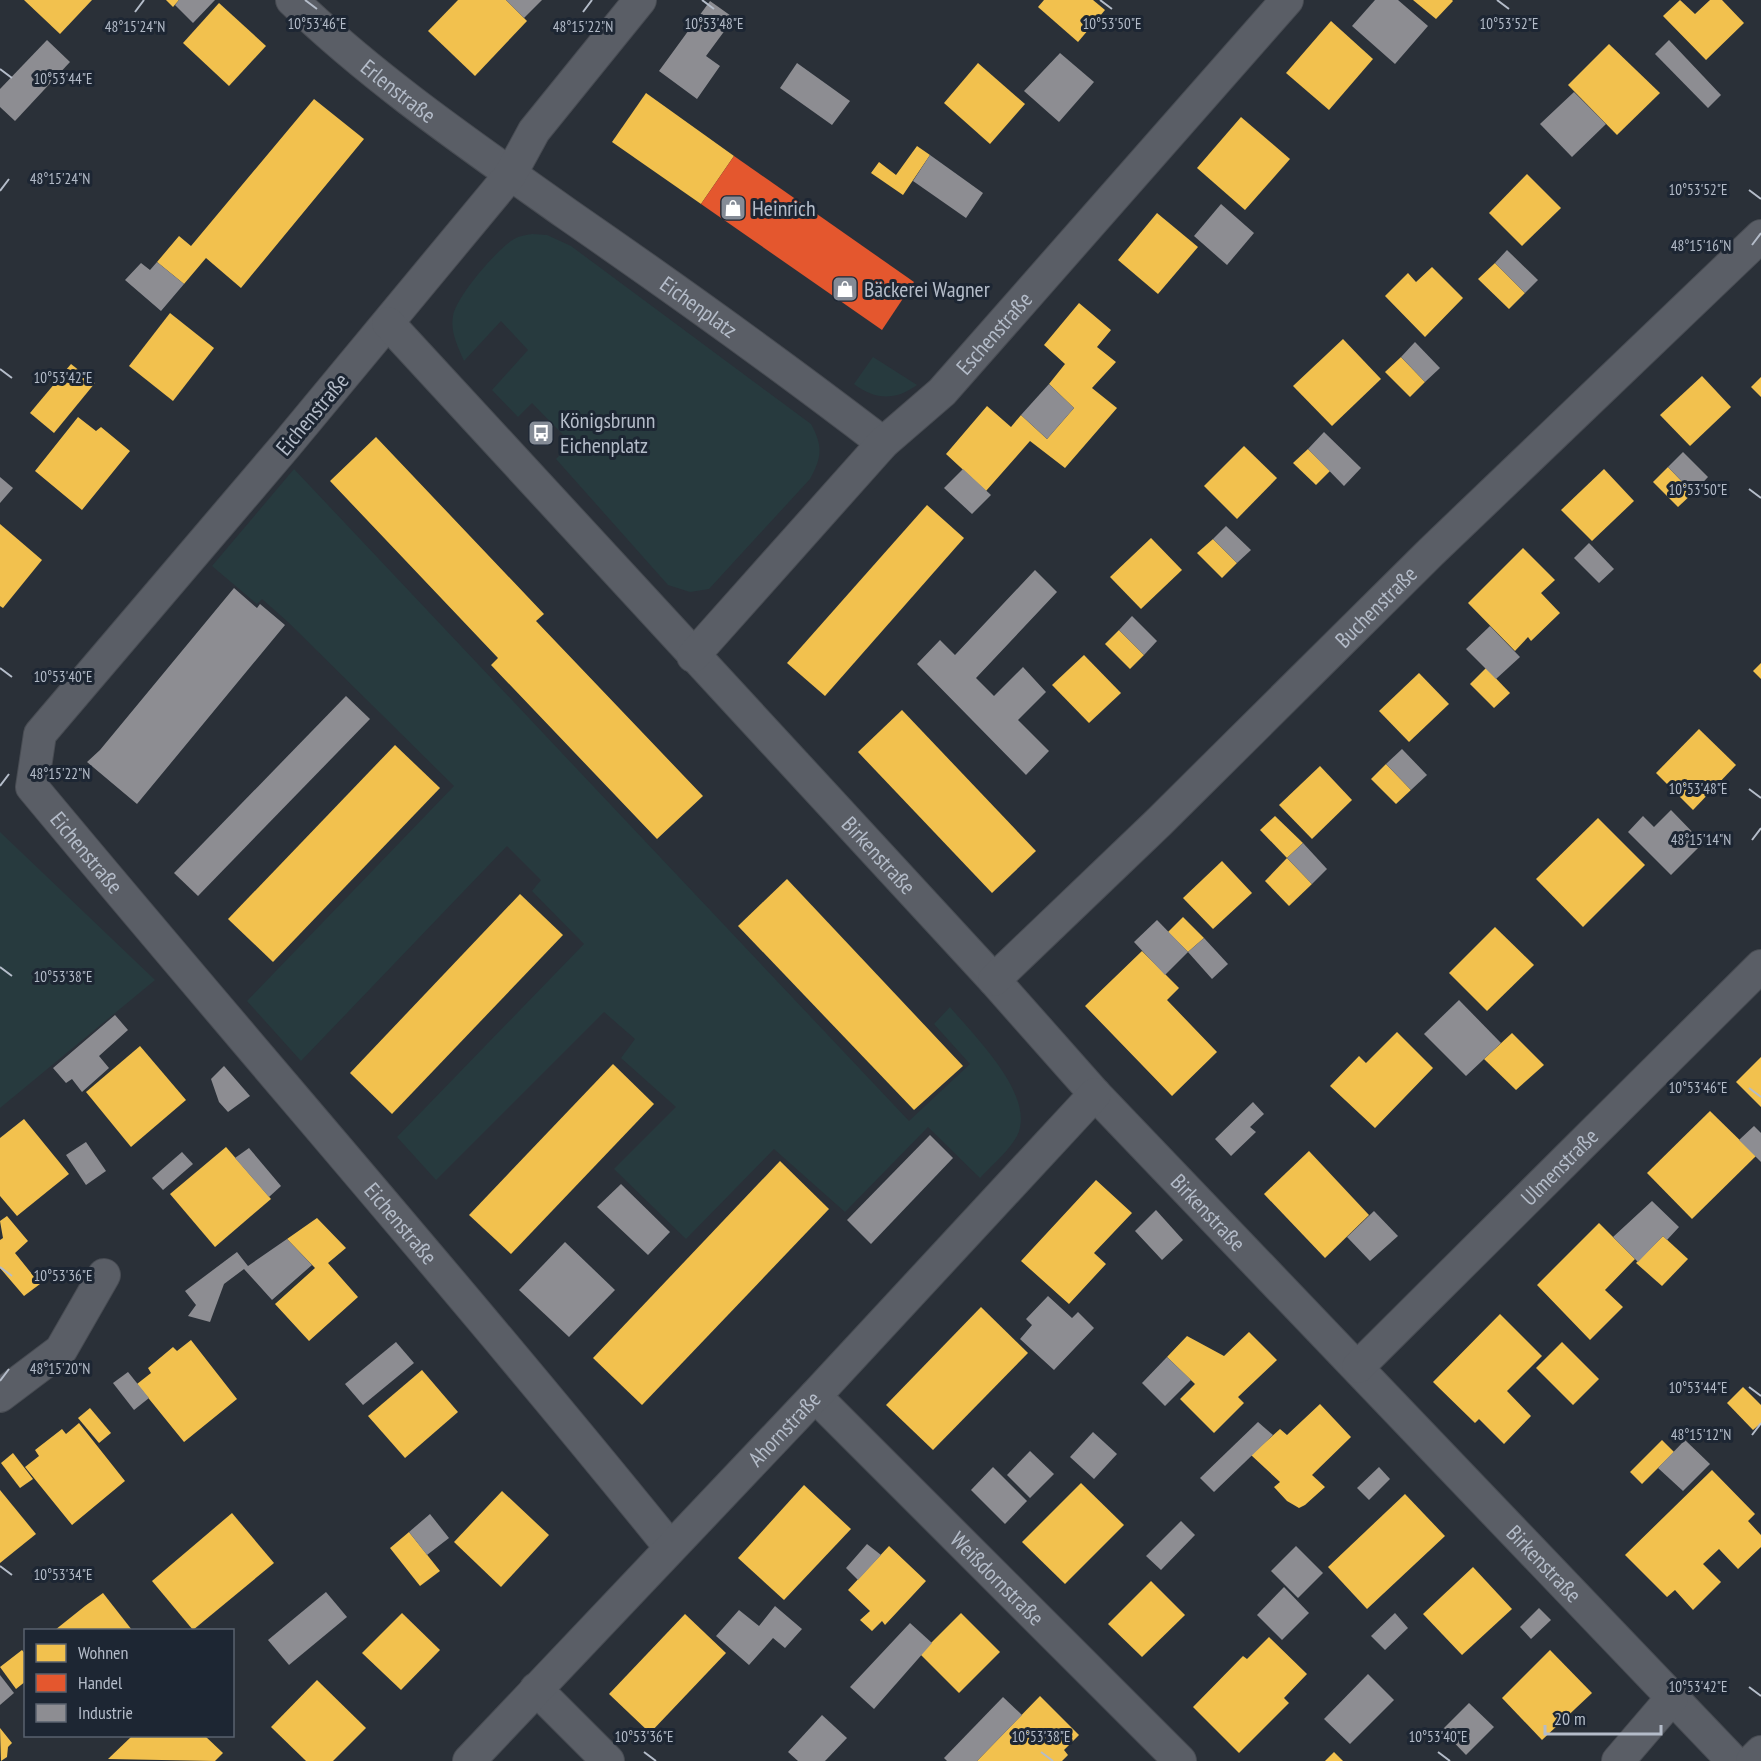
<svg xmlns="http://www.w3.org/2000/svg" width="1761" height="1761" font-family="'PT Sans Narrow',sans-serif">
	<style>
		.green { fill: #273a3e }
		.homes { fill: #f2c14e }
		.shops { fill: #e4572e }
		.industry { fill: #8d8d92 }
		.lines { fill: none; stroke-linecap: round; stroke-linejoin: round }
		.minor-casing { stroke: #484c53; stroke-width: 34 }
		.minor { stroke: #5a5e66; stroke-width: 32 }
		.ticks { fill: none; stroke: #b4bcc9; stroke-width: 2 }
		.labels { text-anchor: middle; dominant-baseline: central; stroke-width: 6; stroke-linejoin: round; paint-order: stroke }
		.street-label { font-size: 22px; fill: #b4bcc9; stroke: #1d2633 }
		.poi-label { font-size: 22px; fill: #b4bcc9; stroke: #1d2633; text-anchor: start }
		.ticks-label { font-size: 15px; text-anchor: middle; fill: #b4bcc9; stroke: #1d2633; stroke-width: 6; stroke-linejoin: round; paint-order: stroke }
	</style>
	<rect width="100%" height="100%" fill="#2a3038"/>
	<g class="green">
		<path d="M532,234L547,235L571,246L811,424C823,446 822,457 810,479L709,589L690,592L668,585L556,459L571,443L532,403L518,417L492,390L528,350L501,321L464,361C458,347 450,332 453,316C456,297 497,249 514,239C519,236 526,235 532,234Z"/>
		<path d="M873,357L917,385C895,401 875,400 854,384Z"/>
		<path d="M294,469L909,1121L970,1064L934,1024L950,1007C974,1036 1037,1096 1017,1136C1009,1151 992,1165 980,1178L928,1127L845,1212L774,1149L686,1239L614,1169L676,1107L621,1058L635,1039L604,1012L436,1180L397,1137L584,944L532,891L541,880L507,846L301,1061L247,1001L454,786L288,622L262,599L257,604L212,566Z"/>
		<polygon points="0,832 155,980 0,1108"/>
	</g>
	<g class="homes">
		<polygon points="24,0 92,0 60,34"/>
		<polygon points="166,0 179,0 173,7"/>
		<polygon points="458,0 506,0 527,21 475,76 428,31"/>
		<polygon points="1044,0 1093,0 1105,10 1078,42 1038,7"/>
		<polygon points="1413,0 1452,0 1453,1 1436,19"/>
		<polygon points="1680,0 1695,14 1710,0 1722,0 1744,23 1706,60 1663,16"/>
		<polygon points="219,3 266,46 229,86 183,43"/>
		<polygon points="1331,21 1373,59 1329,110 1286,73"/>
		<polygon points="1609,44 1660,93 1617,135 1568,85"/>
		<polygon points="978,63 1025,104 990,144 944,103"/>
		<polygon points="646,93 734,156 701,204 612,142"/>
		<polygon points="314,99 364,139 241,288 206,258 184,284 157,262 179,236 191,246"/>
		<polygon points="1241,117 1290,159 1245,210 1197,168"/>
		<polygon points="917,146 930,155 903,195 871,173 879,162 896,175"/>
		<polygon points="1527,174 1561,208 1522,246 1489,213"/>
		<polygon points="1157,213 1198,247 1158,294 1118,260"/>
		<polygon points="1495,263 1525,293 1509,309 1478,279"/>
		<polygon points="1432,267 1463,298 1425,337 1385,296 1408,273 1416,282"/>
		<polygon points="1079,303 1111,330 1097,347 1116,362 1092,388 1117,408 1065,468 1030,441 986,491 946,454 987,406 1011,427 1021,415 1047,439 1074,408 1049,384 1065,364 1044,345"/>
		<polygon points="170,313 214,348 173,401 129,366"/>
		<polygon points="1343,339 1381,379 1332,426 1293,386"/>
		<polygon points="1401,357 1425,382 1410,397 1385,372"/>
		<polygon points="71,364 95,383 54,433 30,413"/>
		<polygon points="1702,376 1731,407 1690,446 1660,415"/>
		<polygon points="1761,377 1761,397 1751,387"/>
		<polygon points="78,417 96,431 101,427 130,451 82,510 35,471"/>
		<polygon points="376,437 544,614 536,621 703,796 657,839 491,665 498,658 330,481"/>
		<polygon points="1244,446 1277,478 1237,519 1204,486"/>
		<polygon points="1308,449 1330,471 1316,485 1293,463"/>
		<polygon points="1668,467 1693,493 1678,507 1653,482"/>
		<polygon points="1604,469 1634,501 1592,541 1561,510"/>
		<polygon points="927,505 964,538 825,696 787,663"/>
		<polygon points="0,524 42,560 3,608 0,606"/>
		<polygon points="1151,538 1182,570 1141,609 1110,577"/>
		<polygon points="1213,539 1237,563 1222,578 1197,553"/>
		<polygon points="1523,548 1555,580 1541,593 1560,613 1531,641 1528,637 1515,651 1468,603"/>
		<polygon points="1119,630 1144,655 1130,669 1105,644"/>
		<polygon points="1084,655 1121,693 1089,723 1052,685"/>
		<polygon points="1761,663 1761,679 1753,671"/>
		<polygon points="1486,668 1510,693 1494,708 1470,684"/>
		<polygon points="1419,673 1449,704 1409,742 1379,711"/>
		<polygon points="902,710 1036,851 992,893 858,752"/>
		<polygon points="1699,729 1736,765 1693,810 1656,773"/>
		<polygon points="395,745 440,788 273,962 228,919"/>
		<polygon points="1386,764 1411,790 1396,804 1371,779"/>
		<polygon points="1320,766 1352,800 1312,839 1279,805"/>
		<polygon points="1275,816 1303,843 1287,858 1260,830"/>
		<polygon points="1598,818 1645,865 1583,927 1536,879"/>
		<polygon points="1287,858 1312,884 1289,906 1265,881"/>
		<polygon points="1222,861 1252,893 1213,929 1183,898"/>
		<polygon points="787,879 963,1066 914,1110 738,926"/>
		<polygon points="520,894 563,935 392,1114 350,1073"/>
		<polygon points="1183,917 1204,938 1188,952 1168,932"/>
		<polygon points="1495,927 1534,965 1487,1011 1449,973"/>
		<polygon points="1142,951 1179,988 1167,1000 1217,1052 1172,1096 1085,1006"/>
		<polygon points="1397,1032 1433,1068 1375,1128 1330,1086 1359,1056 1366,1063"/>
		<polygon points="1512,1033 1544,1065 1516,1090 1484,1059"/>
		<polygon points="140,1046 186,1100 131,1147 86,1092"/>
		<polygon points="1761,1057 1761,1107 1736,1082"/>
		<polygon points="613,1064 654,1104 511,1254 469,1215"/>
		<polygon points="1710,1111 1756,1156 1692,1219 1647,1173"/>
		<polygon points="24,1119 69,1174 17,1216 0,1196 0,1138"/>
		<polygon points="226,1147 271,1199 215,1247 170,1194"/>
		<polygon points="1309,1151 1369,1215 1325,1258 1264,1194"/>
		<polygon points="780,1161 829,1209 642,1405 593,1358"/>
		<polygon points="1096,1180 1132,1213 1094,1253 1106,1264 1069,1304 1021,1261"/>
		<polygon points="7,1216 28,1241 15,1253 40,1284 24,1296 0,1268 0,1240 3,1238 0,1221"/>
		<polygon points="317,1218 346,1248 328,1263 358,1297 309,1341 275,1304 315,1268 287,1239"/>
		<polygon points="1599,1223 1635,1259 1605,1290 1623,1307 1590,1340 1537,1285"/>
		<polygon points="1663,1236 1688,1259 1662,1286 1636,1263"/>
		<polygon points="981,1307 1028,1353 933,1450 886,1405"/>
		<polygon points="1500,1314 1542,1356 1507,1391 1531,1416 1504,1444 1479,1419 1475,1423 1433,1382"/>
		<polygon points="1249,1332 1277,1360 1238,1397 1244,1403 1214,1433 1180,1399 1195,1384 1167,1357 1187,1336 1224,1356"/>
		<polygon points="191,1340 237,1399 184,1442 137,1384 151,1373 148,1368 173,1347 177,1351"/>
		<polygon points="1562,1342 1599,1379 1573,1405 1536,1368"/>
		<polygon points="422,1370 458,1412 405,1458 368,1416"/>
		<polygon points="1743,1387 1761,1405 1761,1423 1753,1430 1727,1403"/>
		<polygon points="1320,1404 1351,1437 1312,1475 1325,1487 1305,1505 1299,1508 1287,1501 1274,1487 1280,1482 1251,1455 1280,1429 1287,1435"/>
		<polygon points="90,1408 111,1433 99,1443 78,1418"/>
		<polygon points="79,1423 125,1481 72,1525 25,1467 39,1456 35,1450 62,1429 66,1434"/>
		<polygon points="1662,1440 1674,1452 1642,1484 1630,1472"/>
		<polygon points="13,1453 33,1479 20,1488 1,1463"/>
		<polygon points="1712,1470 1755,1514 1748,1521 1761,1535 1761,1547 1738,1569 1719,1549 1703,1564 1721,1582 1693,1610 1675,1590 1667,1597 1625,1555"/>
		<polygon points="1081,1483 1124,1525 1065,1584 1022,1542"/>
		<polygon points="804,1485 851,1529 784,1600 738,1558"/>
		<polygon points="0,1490 36,1534 0,1563"/>
		<polygon points="502,1491 549,1535 501,1587 454,1542"/>
		<polygon points="1405,1494 1445,1536 1367,1609 1328,1567"/>
		<polygon points="232,1513 274,1563 193,1630 152,1581"/>
		<polygon points="409,1532 440,1571 420,1586 390,1548"/>
		<polygon points="889,1546 926,1581 885,1625 882,1621 872,1631 860,1620 870,1611 848,1590"/>
		<polygon points="1473,1567 1512,1609 1462,1655 1423,1614"/>
		<polygon points="1151,1581 1185,1615 1142,1657 1108,1624"/>
		<polygon points="103,1593 132,1630 55,1630 85,1606"/>
		<polygon points="402,1613 440,1650 401,1690 362,1653"/>
		<polygon points="961,1613 1000,1652 959,1693 920,1654"/>
		<polygon points="685,1614 726,1653 650,1733 609,1694"/>
		<polygon points="1269,1637 1307,1674 1284,1698 1289,1703 1239,1753 1193,1707 1243,1656 1247,1659"/>
		<polygon points="22,1650 26,1655 26,1681 16,1689 0,1667"/>
		<polygon points="1550,1650 1592,1693 1542,1740 1502,1698"/>
		<polygon points="317,1680 366,1728 333,1761 306,1761 271,1727"/>
		<polygon points="1040,1696 1079,1735 1064,1750 1068,1755 1062,1761 977,1761"/>
		<polygon points="0,1728 12,1743 8,1747 7,1757 1,1761"/>
		<polygon points="132,1736 205,1736 223,1753 215,1761 108,1759"/>
		<polygon points="1334,1752 1343,1761 1325,1761"/>
	</g>
	<polygon class="shops" points="734,156 914,282 882,330 701,204"/>
	<g class="industry">
		<polygon points="179,0 215,0 193,23 175,5"/>
		<polygon points="506,0 542,0 524,18"/>
		<polygon points="1375,0 1398,0 1428,26 1395,64 1352,26"/>
		<polygon points="710,1 734,18 706,56 720,66 697,99 659,71"/>
		<polygon points="47,40 70,62 15,121 0,107 0,89"/>
		<polygon points="1669,40 1721,95 1708,108 1655,54"/>
		<polygon points="1060,53 1094,82 1059,122 1024,91"/>
		<polygon points="797,63 850,101 832,125 780,88"/>
		<polygon points="1574,92 1606,124 1572,157 1540,124"/>
		<polygon points="930,155 983,193 966,218 913,181"/>
		<polygon points="1221,204 1254,233 1227,265 1194,236"/>
		<polygon points="1507,250 1538,280 1525,293 1495,263"/>
		<polygon points="157,262 184,284 161,311 125,280 141,263 150,270"/>
		<polygon points="1415,342 1440,368 1425,382 1401,357"/>
		<polygon points="1049,384 1074,408 1047,439 1021,415"/>
		<polygon points="1324,432 1361,468 1344,486 1308,449"/>
		<polygon points="1683,452 1708,477 1693,493 1668,467"/>
		<polygon points="963,469 991,495 972,514 944,488"/>
		<polygon points="0,477 13,488 0,503"/>
		<polygon points="1226,526 1251,550 1237,563 1213,539"/>
		<polygon points="1589,543 1614,569 1599,583 1574,558"/>
		<polygon points="1035,570 1057,592 976,678 994,696 1023,667 1046,692 1018,720 1049,751 1026,775 917,664 940,640 955,655"/>
		<polygon points="234,588 257,608 260,604 285,625 137,804 87,762 100,750"/>
		<polygon points="1132,616 1157,641 1144,655 1119,630"/>
		<polygon points="1490,626 1520,657 1496,679 1466,649"/>
		<polygon points="346,696 370,719 198,896 174,873"/>
		<polygon points="1402,749 1427,775 1411,790 1386,764"/>
		<polygon points="1671,810 1703,843 1671,875 1628,832 1643,816 1654,827"/>
		<polygon points="1303,843 1327,869 1312,884 1287,858"/>
		<polygon points="1157,920 1188,952 1165,975 1134,942"/>
		<polygon points="1204,938 1228,964 1212,979 1188,952"/>
		<polygon points="1459,1000 1501,1043 1466,1076 1424,1034"/>
		<polygon points="115,1015 128,1030 99,1056 109,1068 82,1092 72,1079 66,1083 53,1068"/>
		<polygon points="224,1066 250,1096 228,1112 219,1102 211,1079"/>
		<polygon points="1253,1102 1264,1114 1250,1127 1256,1132 1231,1156 1215,1139"/>
		<polygon points="1754,1126 1761,1133 1761,1162 1739,1140"/>
		<polygon points="930,1135 953,1158 871,1244 847,1220"/>
		<polygon points="86,1142 106,1171 86,1185 66,1155"/>
		<polygon points="249,1148 281,1186 269,1197 235,1158"/>
		<polygon points="182,1152 193,1164 163,1190 152,1178"/>
		<polygon points="621,1184 670,1232 648,1255 597,1207"/>
		<polygon points="1652,1201 1679,1227 1667,1240 1663,1236 1638,1262 1613,1237"/>
		<polygon points="1156,1210 1183,1240 1162,1260 1135,1231"/>
		<polygon points="1374,1211 1398,1236 1370,1261 1347,1237"/>
		<polygon points="287,1239 312,1265 272,1300 244,1269 224,1284 210,1322 188,1316 196,1305 185,1291 237,1252 248,1266"/>
		<polygon points="565,1242 615,1290 569,1337 519,1290"/>
		<polygon points="1048,1296 1072,1318 1078,1312 1094,1328 1054,1370 1020,1339 1032,1325 1026,1319"/>
		<polygon points="396,1342 414,1363 363,1405 345,1384"/>
		<polygon points="1167,1357 1191,1380 1165,1406 1142,1383"/>
		<polygon points="128,1372 149,1398 134,1410 113,1383"/>
		<polygon points="1258,1422 1273,1435 1214,1492 1200,1478"/>
		<polygon points="1093,1432 1117,1454 1094,1479 1070,1457"/>
		<polygon points="1685,1440 1710,1464 1683,1491 1658,1468"/>
		<polygon points="1030,1451 1054,1474 1030,1498 1007,1475"/>
		<polygon points="993,1467 1027,1501 1005,1524 971,1490"/>
		<polygon points="1379,1467 1390,1479 1369,1500 1357,1488"/>
		<polygon points="430,1514 449,1538 427,1555 409,1532"/>
		<polygon points="1181,1521 1195,1535 1161,1570 1146,1556"/>
		<polygon points="867,1544 881,1555 858,1580 846,1568"/>
		<polygon points="1296,1546 1323,1573 1298,1598 1271,1571"/>
		<polygon points="1284,1587 1309,1613 1282,1640 1257,1615"/>
		<polygon points="326,1592 347,1617 289,1665 268,1640"/>
		<polygon points="775,1606 802,1629 785,1648 773,1638 749,1665 716,1636 739,1610 759,1626"/>
		<polygon points="1539,1608 1551,1620 1531,1639 1520,1627"/>
		<polygon points="1395,1613 1408,1628 1385,1650 1371,1636"/>
		<polygon points="910,1623 932,1643 874,1709 850,1687"/>
		<polygon points="1368,1674 1394,1700 1350,1744 1324,1719"/>
		<polygon points="0,1675 14,1693 0,1705"/>
		<polygon points="1003,1697 1022,1715 977,1761 947,1761 944,1758"/>
		<polygon points="1469,1703 1494,1727 1466,1755 1442,1730"/>
		<polygon points="822,1715 847,1738 825,1761 798,1761 788,1752"/>
	</g>
	<g class="lines">
		<g class="minor-casing">
			<g id="minor">
				<path id="s1" d="M292,0C376,81 473,147 567,214C674,288 780,364 883,443"/>
				<path id="s2" d="M640,0L534,131L510,175L287,444L40,734L32,787C243,1041 462,1290 670,1547"/>
				<path id="s3" d="M388,323L994,980L1095,1094L1733,1761"/>
				<path id="s4" d="M693,656L883,443L942,392L1287,0"/>
				<path id="s5" d="M994,980L1158,823L1431,552L1761,236"/>
				<path id="s6" d="M1358,1367L1761,966"/>
				<polyline points="0,1396 61,1350 104,1275"/>
				<path id="s7" d="M815,1396L1180,1761"/>
				<polyline points="536,1689 608,1761"/>
				<path id="s8" d="M469,1761L815,1396L1095,1094"/>
				<polyline points="1618,1761 1672,1698"/>
				<polyline points="1752,1761 1761,1752"/>
			</g>
		</g>
		<use href="#minor" class="minor"/>
	</g>
	<path class="ticks" d="M305,0L317,9M702,0L714,9M1100,0L1112,9M1497,0L1509,9M135,12L144,0M583,12L592,0M0,69L12,78M1749,190L1761,199M0,191L9,179M1752,245L1761,233M0,369L12,378M1749,489L1761,498M0,668L12,677M0,786L9,774M1749,789L1761,798M1752,840L1761,828M0,967L12,976M1749,1088L1761,1097M0,1267L12,1276M0,1381L9,1369M1749,1387L1761,1396M1752,1435L1761,1423M0,1566L12,1575M1749,1687L1761,1696M644,1752L656,1761M1041,1752L1053,1761M1438,1752L1450,1761"/>
	<defs>
		<g id="shop-square" transform="scale(1.35)"><rect x="-9" y="-9" width="18" height="18" rx="4" fill="#848b96" stroke="#1d2633"/><path d="M-5-2.5h2.3a2.7 3.5 0 0 1 5.4 0H5L5.5 6h-11ZM-1.5-2.5h3a1.5 2.3 0 0 0-3 0Z" fill="#fff"/></g>
		<g id="bus-square" transform="scale(1.35)"><rect x="-9" y="-9" width="18" height="18" rx="4" fill="#848b96" stroke="#1d2633"/><path d="M-5-6H5V4H4V6H2V4H-2V6H-4V4H-5ZM-3.5-4V0h7V-4ZM-3.5 1.2v1.5H-2V1.2ZM2 1.2v1.5H3.5V1.2Z" fill="#fff"/></g>
	</defs>
	<g fill-rule="evenodd">
		<use href="#shop-square" x="733" y="208"/>
		<use href="#shop-square" x="845" y="289"/>
		<use href="#bus-square" x="541" y="433"/>
	</g>
	<g class="labels">
		<g class="street-label">
			<text stroke="none"><textPath href="#s1" startOffset="140">Erlenstraße</textPath></text>
			<text stroke="none"><textPath href="#s1" startOffset="510">Eichenplatz</textPath></text>
			<text stroke="none"><textPath href="#s4" startOffset="442">Eschenstraße</textPath></text>
			<text transform="translate(312 414) rotate(-50)">Eichenstraße</text>
			<text stroke="none"><textPath href="#s5" startOffset="534">Buchenstraße</textPath></text>
			<text stroke="none"><textPath href="#s2" startOffset="1088">Eichenstraße</textPath></text>
			<text stroke="none"><textPath href="#s3" startOffset="724">Birkenstraße</textPath></text>
			<text stroke="none"><textPath href="#s6" startOffset="284">Ulmenstraße</textPath></text>
			<text stroke="none"><textPath href="#s3" startOffset="1210">Birkenstraße</textPath></text>
			<text stroke="none"><textPath href="#s2" startOffset="1574">Eichenstraße</textPath></text>
			<text stroke="none"><textPath href="#s8" startOffset="458">Ahornstraße</textPath></text>
			<text stroke="none"><textPath href="#s3" startOffset="1696">Birkenstraße</textPath></text>
			<text stroke="none"><textPath href="#s7" startOffset="258">Weißdornstraße</textPath></text>
		</g>
		<g class="poi-label">
			<text x="752" y="208">Heinrich</text>
			<text x="864" y="289">Bäckerei Wagner</text>
			<text x="560" y="420">Königsbrunn<tspan x="560" dy="25">Eichenplatz</tspan></text>
		</g>
	</g>
	<g class="ticks-label">
		<text x="317" y="29">10°53'46"E</text>
		<text x="714" y="29">10°53'48"E</text>
		<text x="1112" y="29">10°53'50"E</text>
		<text x="1509" y="29">10°53'52"E</text>
		<text x="135" y="32">48°15'24"N</text>
		<text x="583" y="32">48°15'22"N</text>
		<text x="63" y="84">10°53'44"E</text>
		<text x="60" y="184">48°15'24"N</text>
		<text x="1698" y="195">10°53'52"E</text>
		<text x="1701" y="251">48°15'16"N</text>
		<text x="63" y="383">10°53'42"E</text>
		<text x="1698" y="495">10°53'50"E</text>
		<text x="63" y="682">10°53'40"E</text>
		<text x="60" y="779">48°15'22"N</text>
		<text x="1698" y="794">10°53'48"E</text>
		<text x="1701" y="845">48°15'14"N</text>
		<text x="63" y="982">10°53'38"E</text>
		<text x="1698" y="1093">10°53'46"E</text>
		<text x="63" y="1281">10°53'36"E</text>
		<text x="60" y="1374">48°15'20"N</text>
		<text x="1698" y="1393">10°53'44"E</text>
		<text x="1701" y="1440">48°15'12"N</text>
		<text x="63" y="1580">10°53'34"E</text>
		<text x="1698" y="1692">10°53'42"E</text>
		<text x="644" y="1742">10°53'36"E</text>
		<text x="1041" y="1742">10°53'38"E</text>
		<text x="1438" y="1742">10°53'40"E</text>
	</g>
	<rect x="24" y="1629" width="210" height="108" fill="#1d2633" stroke="#59626f" stroke-width="1.5"/>
	<rect x="36" y="1644" width="30" height="18" fill="#f2c14e" stroke="#59626f" stroke-width="1.5"/>
	<text x="78" y="1659" font-size="18" fill="#b4bcc9">Wohnen</text>
	<rect x="36" y="1674" width="30" height="18" fill="#e4572e" stroke="#59626f" stroke-width="1.5"/>
	<text x="78" y="1689" font-size="18" fill="#b4bcc9">Handel</text>
	<rect x="36" y="1704" width="30" height="18" fill="#8d8d92" stroke="#59626f" stroke-width="1.5"/>
	<text x="78" y="1719" font-size="18" fill="#b4bcc9">Industrie</text>
	<path d="M1545 1725v9h116v-9" fill="none" stroke="#b4bcc9" stroke-width="3"/>
	<text x="1554" y="1725" font-size="18" fill="#b4bcc9" stroke="#1d2633" stroke-width="4.5" paint-order="stroke">20 m</text>
</svg>
